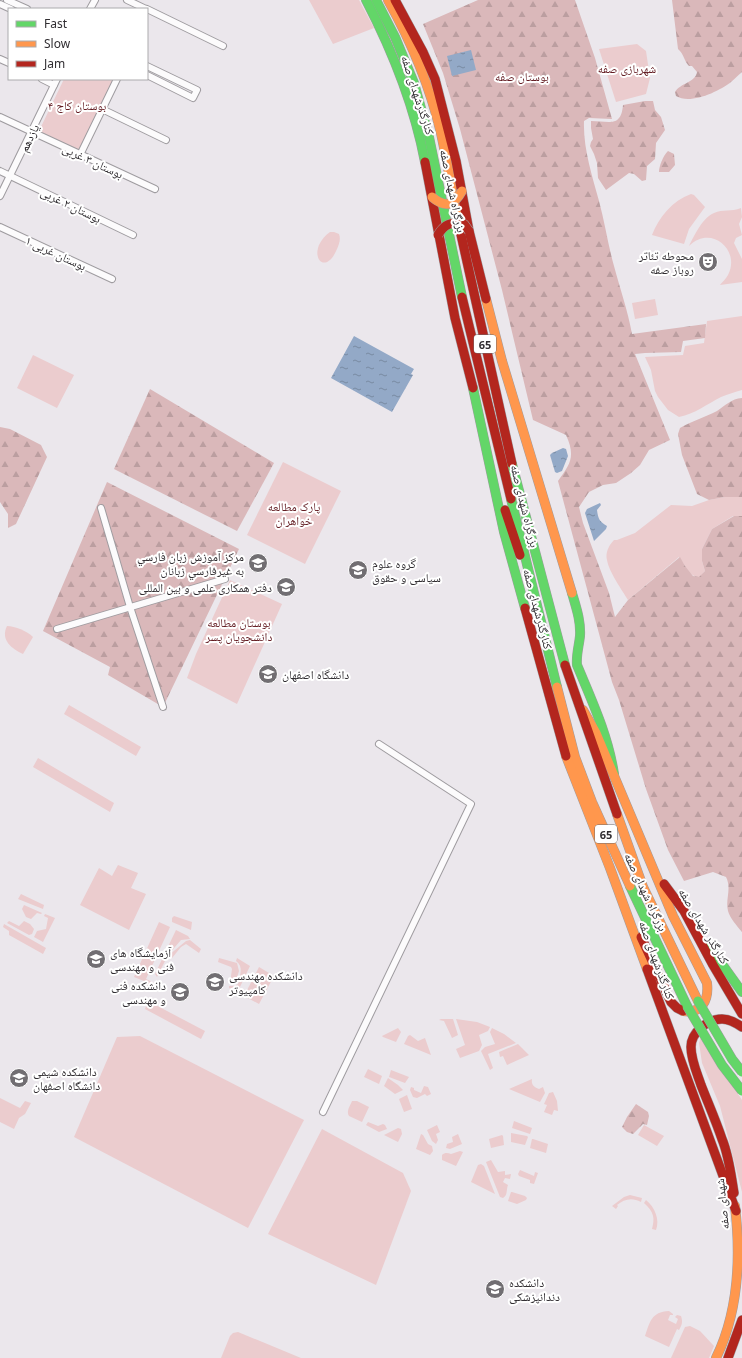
<svg xmlns="http://www.w3.org/2000/svg" width="742" height="1358" font-family="'Noto Sans','Noto Naskh Arabic',sans-serif">
	<style>
		.green { fill: #ebccce }
		.forest { fill: url(#forest-firs) }
		.water { fill: url(#water-ripples) }
		.lines { fill: none; stroke-linecap: round; stroke-linejoin: round }
		.street-casing { stroke: #9f9ca0; stroke-width: 8 }
		.fast-casing { stroke: #9f9ca0; stroke-width: 10 }
		.slow-casing { stroke: #9f9ca0; stroke-width: 10 }
		.jam-casing { stroke: #9f9ca0; stroke-width: 10 }
		.street { stroke: #fcfbfc; stroke-width: 6 }
		.fast { stroke: #63d668; stroke-width: 9 }
		.slow { stroke: #ff974d; stroke-width: 9 }
		.jam { stroke: #b3261e; stroke-width: 9 }
		.fast-bridge-casing { stroke: #9f9ca0; stroke-width: 10; stroke-linecap: butt }
		.slow-bridge-casing { stroke: #9f9ca0; stroke-width: 10; stroke-linecap: butt }
		.jam-bridge-casing { stroke: #9f9ca0; stroke-width: 10; stroke-linecap: butt }
		.fast-bridge { stroke: #63d668; stroke-width: 9 }
		.slow-bridge { stroke: #ff974d; stroke-width: 9 }
		.jam-bridge { stroke: #b3261e; stroke-width: 9 }
		.labels { text-anchor: middle; dominant-baseline: central; stroke-width: 4; stroke-linejoin: round; paint-order: stroke }
		.shield { fill: #fff; stroke: #6e6c6f; stroke-width: 1 }
		.shield-label { font-size: 11px; font-weight: bold; fill: #302d31 }
		.park-label { font-size: 12px; fill: #631c22; stroke: #fff }
		.street-label { font-size: 12px; fill: #302d31; stroke: #fff }
		.poi-label { font-size: 12px; fill: #302d31; stroke: #fff; text-anchor: start }
	</style>
	<defs>
		<pattern id="forest-firs" width="22" height="20" patternUnits="userSpaceOnUse"><rect width="22" height="20" fill="#dab8ba"/><path d="M5 1l3.5 6h-7zM16 11l3.5 6h-7z" fill="#bb9ea0"/></pattern>
		<pattern id="water-ripples" width="26" height="14" patternUnits="userSpaceOnUse"><rect width="26" height="14" fill="#93a9c7"/><path d="M2 4q2-2 4 0t4 0M15 11q2-2 4 0t4 0" fill="none" stroke="#788aa2"/></pattern>
	</defs>
	<rect width="100%" height="100%" fill="#ebe7ec"/>
	<g class="green">
		<polygon points="309,0 359,0 374,28 333,44"/>
		<polygon points="637,44 646,51 650,78 646,94 616,102 599,49"/>
		<polygon points="64,79 115,79 81,149 78,150 39,131"/>
		<path d="M691,194L694,195L705,207L689,229L684,244L652,235C659,217 672,201 691,194Z"/>
		<path d="M741,208L742,217L739,224L742,235L736,238L734,243L742,259V282L720,285C722,282 726,279 728,275C741,250 711,224 689,246C694,236 703,217 714,213C723,209 731,212 741,208Z"/>
		<path d="M330,232H334L339,234C341,239 339,244 337,249C324,280 304,251 330,232Z"/>
		<polygon points="655,299 658,315 635,319 632,303"/>
		<path d="M742,316V390C735,392 728,394 721,397C707,404 695,414 679,417L668,410L658,397L655,391L651,370L645,357L683,355L685,346L704,343L707,321Z"/>
		<polygon points="33,355 74,375 57,408 17,388"/>
		<polygon points="283,462 341,491 305,564 247,535"/>
		<path d="M725,497H742V516H733L712,529L702,549V561L705,571L699,578C689,576 685,565 679,557L628,600C622,590 609,572 607,560C605,553 609,545 614,540H617L635,533L671,505L692,506L709,500Z"/>
		<polygon points="230,580 282,604 237,704 187,678 196,654"/>
		<path d="M7,626C15,626 27,631 33,637L23,654C12,649 0,640 7,626Z"/>
		<polygon points="69,705 141,747 136,756 64,714"/>
		<polygon points="38,758 114,803 110,812 33,767"/>
		<polygon points="118,865 138,873 131,888 146,894 129,930 80,905 99,868 112,876"/>
		<polygon points="21,894 44,905 43,909 18,899"/>
		<polygon points="24,905 42,913 41,914 37,913 31,919 26,917 22,909"/>
		<polygon points="45,914 55,918 43,942 34,937 37,931 46,929 48,918 44,916"/>
		<polygon points="174,916 192,922 191,930 172,922 172,918"/>
		<polygon points="9,921 19,926 24,921 30,924 34,929 32,934 29,935 7,923"/>
		<polygon points="159,922 170,927 146,979 154,983 148,986 144,981 134,977"/>
		<polygon points="4,924 46,948 43,954 9,935 9,931 3,927"/>
		<polygon points="176,930 188,936 190,939 181,940 168,955 157,977 155,974"/>
		<polygon points="190,940 201,949 199,953 186,944 181,947 172,958 169,955 186,941"/>
		<polygon points="219,958 237,963 239,971 235,984 230,983 232,969 231,967 218,962"/>
		<path d="M237,958L250,966L239,989L235,991L229,988V986H234L238,984C240,975 244,967 236,961Z"/>
		<polygon points="259,967 274,976 259,1004 244,996"/>
		<polygon points="148,1001 205,1031 201,1039 145,1009"/>
		<polygon points="441,1019 453,1019 458,1035 452,1038 444,1021 439,1020"/>
		<polygon points="456,1019 477,1022 490,1027 488,1031 479,1035 482,1045 479,1051 460,1058 456,1049 465,1045"/>
		<polygon points="398,1028 401,1032 396,1042 383,1037 382,1036"/>
		<polygon points="492,1028 504,1034 516,1043 488,1054 493,1068 490,1070 481,1051 485,1047 495,1044 490,1032"/>
		<polygon points="410,1035 418,1041 425,1038 431,1055 404,1044 408,1036"/>
		<polygon points="140,1036 304,1120 248,1228 74,1137 117,1037"/>
		<polygon points="701,1037 742,1100 742,1192 720,1106 702,1063 699,1043"/>
		<polygon points="518,1044 529,1055 507,1065 503,1056 500,1057 499,1052"/>
		<polygon points="368,1069 382,1076 379,1084 364,1077"/>
		<polygon points="391,1070 409,1077 405,1083 389,1077"/>
		<polygon points="388,1078 398,1085 403,1090 395,1094 384,1086"/>
		<path d="M532,1079C531,1085 534,1087 539,1089L543,1087L545,1093L540,1102L509,1089Z"/>
		<polygon points="424,1086 428,1087 431,1094 427,1096 425,1094 417,1098 413,1097 410,1090 411,1087 414,1088 414,1090 421,1093"/>
		<polygon points="553,1092 557,1101 558,1111 554,1110 552,1115 544,1112 547,1105 544,1104 549,1093"/>
		<polygon points="407,1095 412,1109 404,1112 399,1099"/>
		<polygon points="0,1098 20,1108 25,1101 31,1103 25,1114 19,1118 14,1129 0,1122"/>
		<path d="M352,1101H357L369,1107L362,1122L349,1116C346,1111 350,1106 352,1101Z"/>
		<polygon points="514,1121 532,1128 530,1134 512,1128"/>
		<polygon points="368,1122 378,1126 383,1124 385,1125 387,1129 379,1132 366,1125"/>
		<polygon points="437,1125 440,1132 436,1134 438,1140 436,1144 432,1141 427,1130"/>
		<polygon points="644,1125 664,1136 657,1146 638,1135"/>
		<polygon points="398,1128 401,1129 402,1134 398,1142 384,1135"/>
		<polygon points="322,1129 403,1173 411,1191 376,1285 268,1234"/>
		<polygon points="511,1133 527,1136 528,1137 525,1145 511,1142"/>
		<polygon points="421,1134 423,1135 428,1144 432,1146 433,1151 430,1155 416,1149"/>
		<polygon points="458,1134 462,1144 450,1149 446,1148 447,1144 453,1142 452,1137"/>
		<polygon points="502,1135 503,1136 504,1145 491,1148 489,1139"/>
		<polygon points="532,1139 533,1139 548,1144 546,1153 530,1148"/>
		<path d="M460,1151L463,1152L456,1166L442,1160V1155C445,1152 448,1153 451,1154Z"/>
		<path d="M491,1160L498,1172L505,1171V1175L511,1174L510,1179L505,1178L503,1182L508,1185C506,1190 508,1195 503,1198L500,1197L486,1162Z"/>
		<polygon points="481,1164 484,1166 495,1194 471,1182 478,1165"/>
		<polygon points="520,1170 534,1176 535,1172 538,1173 534,1184 530,1183 530,1180 519,1176 518,1174"/>
		<polygon points="511,1192 512,1192 525,1196 527,1198 526,1200 517,1204 508,1201"/>
		<path d="M630,1195L642,1198L641,1202C632,1197 624,1199 617,1205L618,1206L616,1209L612,1206L624,1197Z"/>
		<path d="M646,1200C655,1207 660,1220 656,1230L652,1229C655,1218 654,1212 644,1203Z"/>
		<path d="M669,1311L673,1314V1315H670L668,1320L676,1324L678,1319L675,1317L677,1315L681,1316C683,1322 682,1325 679,1330L677,1329L669,1347L645,1336C650,1322 651,1312 669,1311Z"/>
		<polygon points="690,1326 700,1331 714,1346 709,1358 671,1358 685,1327"/>
		<polygon points="238,1332 301,1358 221,1358 230,1336 233,1333"/>
	</g>
	<g class="forest">
		<path d="M478,0H575L595,58L612,119L589,118L584,121C583,148 592,175 599,201C605,223 608,245 614,266C620,289 628,311 632,334L706,324L705,338L683,341L681,352L645,353L635,354L670,440L649,450L640,465L631,473L616,483L603,485L589,492L579,507L583,523L609,593L615,617L628,600L680,557L685,566L693,576L699,577L705,571L702,561V549L712,529L734,516H742V932C737,926 730,918 728,911C725,899 732,889 726,877L713,872L684,881L668,850L646,789L619,700L612,682L558,481C570,464 576,457 566,435L533,420L502,290L460,129L443,73L423,24Z"/>
		<path d="M672,0H742V72C738,75 735,79 731,82C718,92 690,105 676,96L675,92C680,83 695,83 697,72L692,66H689C684,61 684,54 678,49Z"/>
		<path d="M645,101H653L655,110L661,117L665,130L656,143L655,159L647,166L646,180L642,181L634,174L629,173L606,190L598,178L597,163L594,154L590,146L591,142L593,139L591,128V121C609,121 621,128 623,105Z"/>
		<path d="M668,151L674,154L675,165L669,172H659C659,166 663,156 668,151Z"/>
		<polygon points="150,389 274,463 237,531 114,469"/>
		<path d="M742,398V497H725L709,500L697,494L682,455L678,434L680,428C692,421 705,417 717,411C726,405 731,399 742,398Z"/>
		<polygon points="0,427 10,429 41,445 47,457 16,524 8,528 8,514 0,502"/>
		<polygon points="107,482 239,549 163,707 108,675 110,667 43,631"/>
		<polygon points="636,1104 648,1112 649,1116 647,1125 643,1124 633,1134 627,1132 622,1127 627,1117"/>
	</g>
	<g class="water">
		<polygon points="471,50 476,70 452,76 447,56"/>
		<polygon points="354,336 414,369 411,374 413,375 392,412 331,378"/>
		<polygon points="563,448 566,449 568,456 562,471 557,473 555,472 550,455 552,453"/>
		<path d="M600,503L601,505L597,510C598,519 600,522 607,526L606,529L594,541L585,513L587,509Z"/>
	</g>
	<g class="lines">
		<g class="street-casing">
			<g id="street">
				<polyline points="7,0 27,9"/>
				<polyline points="127,0 146,9"/>
				<polyline points="0,4 11,9"/>
				<polyline points="90,9 95,0"/>
				<polyline points="147,9 223,46"/>
				<polyline points="0,59 9,63"/>
				<polyline points="147,66 197,90 193,98 147,75"/>
				<polyline points="42,79 54,85"/>
				<polyline points="102,109 166,140"/>
				<polyline points="0,117 155,189"/>
				<polyline points="80,155 117,79"/>
				<polyline points="0,171 133,235"/>
				<polyline points="0,196 57,79"/>
				<polyline points="0,227 112,279"/>
				<polyline points="101,508 130,607 163,707"/>
				<polyline points="57,629 225,579"/>
				<polyline points="323,1112 471,804 379,744"/>
			</g>
		</g>
		<g class="fast-casing">
			<g id="fast">
				<path d="M366,0C393,52 414,104 425,162"/>
				<polyline points="376,0 395,37 414,83 429,137 462,297"/>
				<polyline points="473,388 504,532 525,608"/>
				<polyline points="512,464 565,665"/>
				<polyline points="511,499 557,687"/>
				<path d="M572,593C576,607 581,621 580,636C579,646 576,655 577,665C592,701 608,735 614,774"/>
				<polyline points="630,886 687,1006"/>
				<polyline points="709,946 742,992"/>
			</g>
		</g>
		<g class="slow-casing">
			<g id="slow">
				<path d="M388,0C411,41 430,87 441,133C448,165 453,198 460,230"/>
				<polyline points="486,299 502,361 572,593"/>
				<polyline points="557,687 575,757 592,802 630,886"/>
				<path d="M583,710L596,733L673,916L707,983C709,1000 702,1014 683,1011"/>
				<polyline points="566,756 610,868 647,969"/>
				<polyline points="617,814 643,887 698,1001"/>
				<path d="M716,1358C739,1311 741,1258 735,1206"/>
			</g>
		</g>
		<g class="jam-casing">
			<g id="jam">
				<polyline points="395,0 423,52 435,79 456,161 469,231 486,299"/>
				<polyline points="425,162 455,318 473,388"/>
				<polyline points="460,230 512,464"/>
				<polyline points="462,297 511,499"/>
				<polyline points="505,510 520,555"/>
				<polyline points="525,608 566,756"/>
				<polyline points="565,665 617,814"/>
				<polyline points="664,884 684,911 713,965 742,1014"/>
				<polyline points="641,937 671,1002 677,1008 683,1011"/>
				<polyline points="647,969 736,1211"/>
				<path d="M734,1193C731,1175 729,1156 722,1139C716,1121 708,1103 701,1085C697,1073 691,1060 691,1047C691,1032 708,1019 722,1019C730,1019 736,1023 742,1027"/>
				<polyline points="728,1358 742,1320"/>
			</g>
		</g>
		<use href="#street" class="street"/>
		<use href="#fast" class="fast"/>
		<use href="#slow" class="slow"/>
		<use href="#jam" class="jam"/>
		<g class="fast-bridge-casing">
			<g id="fast-bridge">
				<polyline points="698,1001 732,1059 742,1072"/>
				<polyline points="687,1006 722,1065 742,1091"/>
			</g>
		</g>
		<g class="slow-bridge-casing">
			<path id="slow-bridge" d="M432,197C445,208 454,206 462,191"/>
		</g>
		<g class="jam-bridge-casing">
			<path id="jam-bridge" d="M438,235C444,224 452,221 464,224L469,231"/>
		</g>
		<use href="#fast-bridge" class="fast-bridge"/>
		<use href="#slow-bridge" class="slow-bridge"/>
		<use href="#jam-bridge" class="jam-bridge"/>
	</g>
	<defs>
		<g id="theatre-disc" transform="scale(1)"><circle r="9.5" fill="#716e72" stroke="#fff"/><path d="M-5-5.5Q0-4 5-5.5V0Q5 5 0 6Q-5 5-5 0ZM-3.3-2.5H-1v1.5H-3.3ZM1-2.5H3.3v1.5H1ZM-2.8 1Q0 5.5 2.8 1Z" fill="#fff"/></g>
		<g id="university-disc" transform="scale(1)"><circle r="9.5" fill="#716e72" stroke="#fff"/><path d="M0-5L7-2L0 1L-7-2ZM-4 1L0 2.5L4 1V4Q0 6-4 4Z" fill="#fff"/></g>
	</defs>
	<g fill-rule="evenodd">
		<use href="#theatre-disc" x="708" y="262"/>
		<use href="#university-disc" x="258" y="563"/>
		<use href="#university-disc" x="358" y="570"/>
		<use href="#university-disc" x="286" y="587"/>
		<use href="#university-disc" x="268" y="674"/>
		<use href="#university-disc" x="96" y="959"/>
		<use href="#university-disc" x="215" y="982"/>
		<use href="#university-disc" x="180" y="992"/>
		<use href="#university-disc" x="19" y="1078"/>
		<use href="#university-disc" x="495" y="1289"/>
	</g>
	<g class="labels">
		<g class="shield">
			<rect x="474" y="335" width="22" height="18" rx="3"/>
			<rect x="595" y="825" width="22" height="18" rx="3"/>
		</g>
		<g class="shield-label">
			<text x="485" y="344">65</text>
			<text x="606" y="834">65</text>
		</g>
		<g class="park-label">
			<text x="627" y="68">شهربازی صفه</text>
			<text x="522" y="76">بوستان صفه</text>
			<text x="77" y="105">بوستان کاج ۴</text>
			<text x="294" y="506">پارک مطالعه<tspan x="294" dy="14">خواهران</tspan></text>
			<text x="239" y="622">بوستان مطالعه<tspan x="239" dy="14">دانشجویان پسر</tspan></text>
		</g>
		<g class="street-label">
			<text transform="translate(418 95) rotate(72)">کنارگذرشهدای صفه</text>
			<text transform="translate(29 138) rotate(-64)">یازدهم</text>
			<text transform="translate(93 161) rotate(25)">بوستان ۳ غربی</text>
			<text transform="translate(453 191) rotate(78)">بزرگراه شهدای صفه</text>
			<text transform="translate(71 205) rotate(26)">بوستان ۲ غربی</text>
			<text transform="translate(56 253) rotate(25)">بوستان غربی ۱</text>
			<text transform="translate(525 506) rotate(76)">بزرگراه شهدای صفه</text>
			<text transform="translate(538 609) rotate(75)">کنارگذرشهدای صفه</text>
			<text transform="translate(646 892) rotate(65)">بزرگراه شهدای صفه</text>
			<text transform="translate(704 926) rotate(59)">کنارگذر شهدای صفه</text>
			<text transform="translate(657 960) rotate(70)">کنارگذرشهدای صفه</text>
			<text transform="translate(722 1204) rotate(-96)">شهدای صفه</text>
		</g>
		<g class="poi-label">
			<text x="694" y="255" text-anchor="end">محوطه تئاتر<tspan x="694" dy="14">روباز صفه</tspan></text>
			<text x="244" y="556" text-anchor="end">مرکز آموزش زبان فارسي<tspan x="244" dy="14">به غيرفارسي زبانان</tspan></text>
			<text x="372" y="563">گروه علوم<tspan x="372" dy="14">سیاسی و حقوق</tspan></text>
			<text x="272" y="587" text-anchor="end">دفتر همکاری علمی و بین المللی</text>
			<text x="282" y="674">دانشگاه اصفهان</text>
			<text x="110" y="952">آزمایشگاه های<tspan x="110" dy="14">فنی و مهندسی</tspan></text>
			<text x="229" y="975">دانشکده مهندسی<tspan x="229" dy="14">کامپیوتر</tspan></text>
			<text x="166" y="985" text-anchor="end">دانشکده فنی<tspan x="166" dy="14">و مهندسی</tspan></text>
			<text x="33" y="1071">دانشکده شیمی<tspan x="33" dy="14">دانشگاه اصفهان</tspan></text>
			<text x="509" y="1282">دانشکده<tspan x="509" dy="14">دندانپزشکی</tspan></text>
		</g>
	</g>
	<rect x="8" y="8" width="140" height="72" fill="#ffffff" stroke="#acabad"/>
	<rect x="16" y="21" width="20" height="6" fill="#63d668" stroke="#acabad"/>
	<text x="44" y="28" font-size="12" fill="#302d31">Fast</text>
	<rect x="16" y="41" width="20" height="6" fill="#ff974d" stroke="#acabad"/>
	<text x="44" y="48" font-size="12" fill="#302d31">Slow</text>
	<rect x="16" y="61" width="20" height="6" fill="#b3261e" stroke="#acabad"/>
	<text x="44" y="68" font-size="12" fill="#302d31">Jam</text>
</svg>
